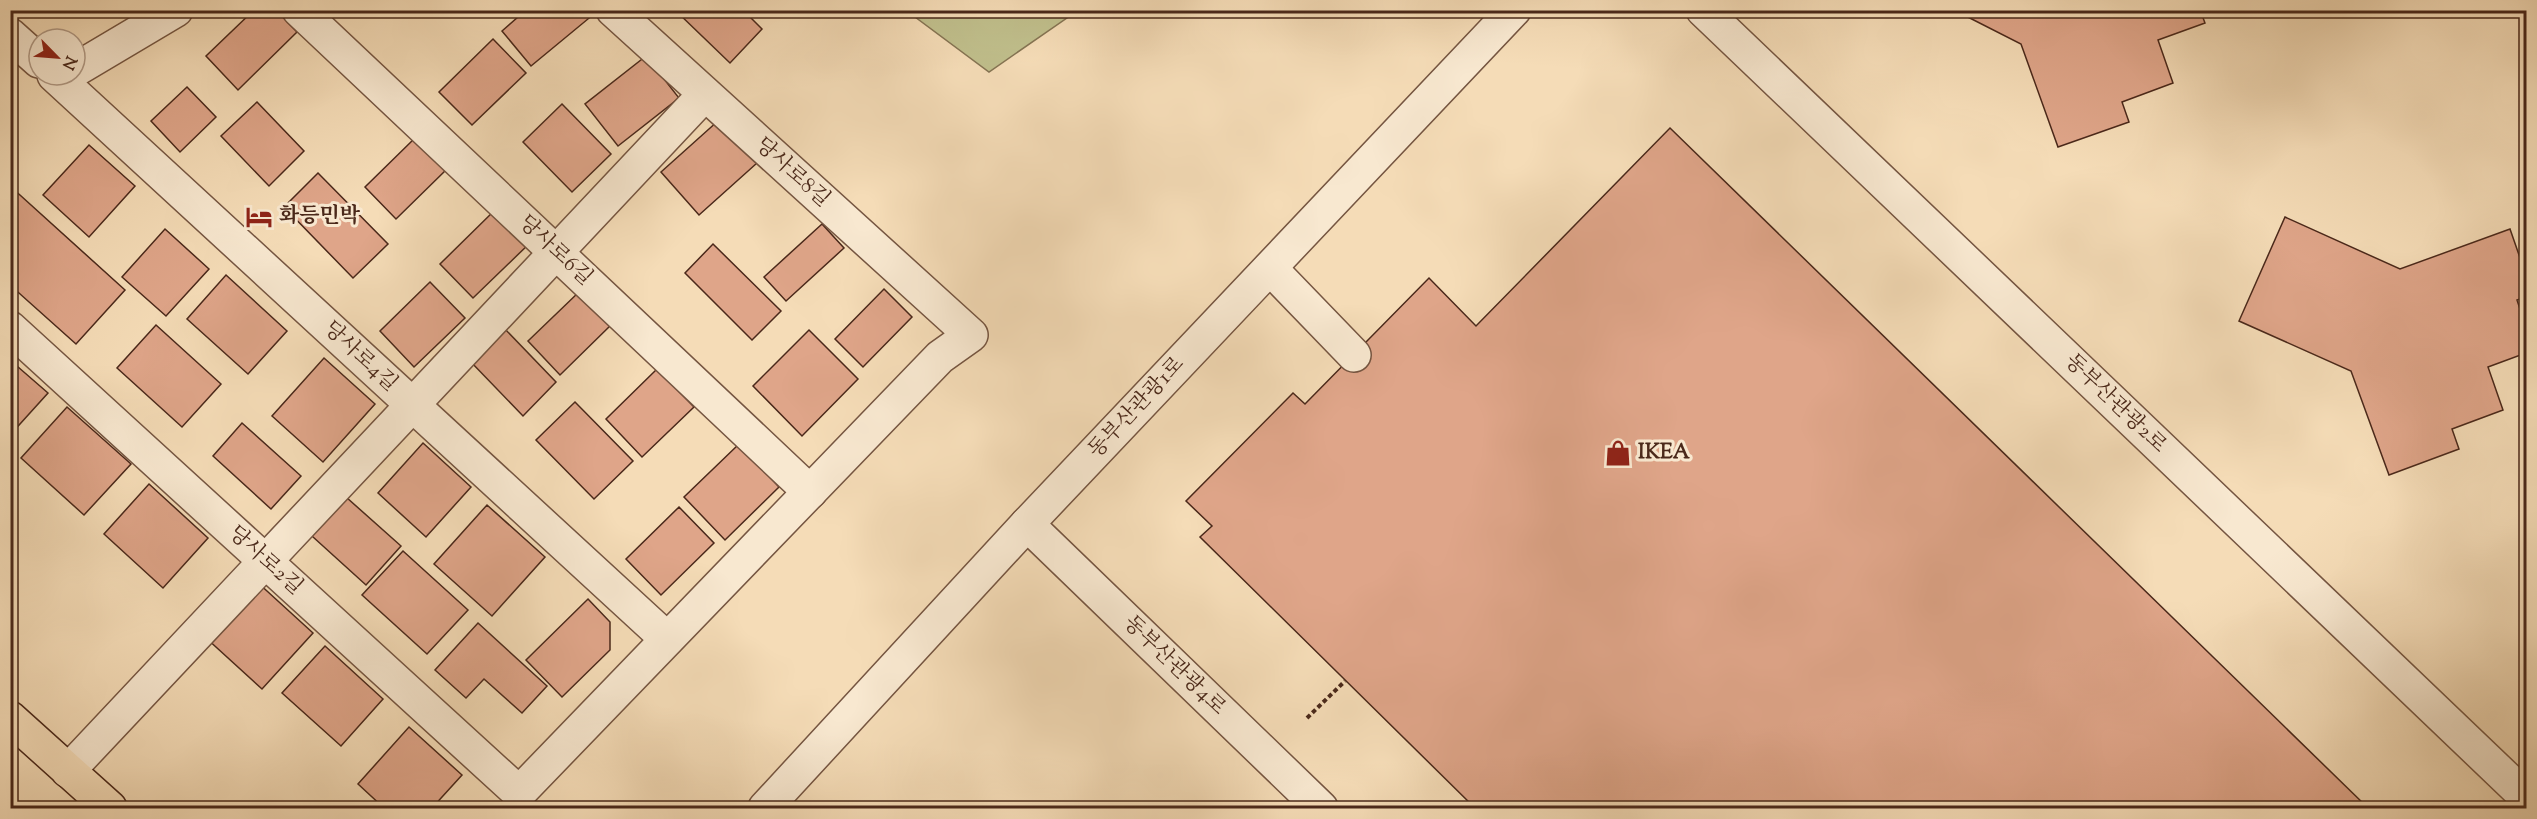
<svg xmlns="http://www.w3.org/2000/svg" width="2537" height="819" font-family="'Sorts Mill Goudy','Noto Serif KR',serif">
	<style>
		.green { fill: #c0bf8c; stroke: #857453; stroke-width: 1.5 }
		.building { fill: #dfa589; stroke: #4a281a; stroke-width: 1.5 }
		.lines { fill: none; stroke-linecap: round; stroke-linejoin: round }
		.minor-casing { stroke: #755541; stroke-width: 36 }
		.major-casing { stroke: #4a281a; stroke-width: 36 }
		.path { stroke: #4a281a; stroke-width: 4; stroke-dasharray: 4.5 3; stroke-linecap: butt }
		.minor { stroke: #f8e8d0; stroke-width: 33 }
		.major { stroke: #f5dcb7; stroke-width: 33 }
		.labels { text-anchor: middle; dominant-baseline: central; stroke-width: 6; stroke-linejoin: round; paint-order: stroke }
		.street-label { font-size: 21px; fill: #4a281a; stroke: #f8e8d0 }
		.poi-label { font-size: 21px; font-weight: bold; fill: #4a281a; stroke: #f8e8d0; text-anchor: start }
	</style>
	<rect width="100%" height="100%" fill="#f5dcb7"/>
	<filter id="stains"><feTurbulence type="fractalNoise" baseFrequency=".00333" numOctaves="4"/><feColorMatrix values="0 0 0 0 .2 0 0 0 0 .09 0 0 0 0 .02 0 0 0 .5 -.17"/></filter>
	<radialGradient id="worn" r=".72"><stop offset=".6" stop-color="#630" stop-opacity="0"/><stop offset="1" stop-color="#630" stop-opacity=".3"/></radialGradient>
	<polygon class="green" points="907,11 1077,11 989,72"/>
	<g class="building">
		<polygon points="254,10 276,10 297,32 238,90 206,56"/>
		<polygon points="526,10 591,10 594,14 531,66 502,31"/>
		<polygon points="675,10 743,10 762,29 730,63"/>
		<polygon points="1954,10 2200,10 2205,23 2158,40 2173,83 2122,102 2129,122 2058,147 2021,44"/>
		<polygon points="493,39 526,73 472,125 439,92"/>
		<polygon points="646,56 679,98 618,146 585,104"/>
		<polygon points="187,87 216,117 180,152 151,121"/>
		<polygon points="257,102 304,151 269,186 221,136"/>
		<polygon points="562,104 611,154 572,192 523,142"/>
		<polygon points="719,120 757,163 699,215 661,172"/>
		<polygon points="1670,128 2368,808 1475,808 1200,537 1212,526 1186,501 1293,393 1305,404 1429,278 1476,326"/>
		<polygon points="416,137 447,169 396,219 365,187"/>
		<polygon points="89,145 135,186 89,237 43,195"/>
		<polygon points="318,173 388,244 353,278 284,207"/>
		<polygon points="10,186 125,290 76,344 10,285"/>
		<polygon points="498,207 532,241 473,298 440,264"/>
		<polygon points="2285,217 2400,269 2510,229 2526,275 2526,297 2517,300 2526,327 2526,353 2488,367 2503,410 2452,429 2459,449 2389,475 2351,371 2239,321"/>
		<polygon points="822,224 844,248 786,301 764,277"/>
		<polygon points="165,229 209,269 166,316 122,277"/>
		<polygon points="713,244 781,311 752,340 685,273"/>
		<polygon points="226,275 287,331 248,374 187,319"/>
		<polygon points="430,282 465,318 414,367 380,331"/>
		<polygon points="884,289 912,317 863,367 835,339"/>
		<polygon points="580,291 612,324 560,375 528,341"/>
		<polygon points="156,325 221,384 182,427 117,368"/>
		<polygon points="504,328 556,382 523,416 470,361"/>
		<polygon points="809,330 858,379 802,436 753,386"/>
		<polygon points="324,358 375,404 323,462 272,416"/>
		<polygon points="10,360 48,393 10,435"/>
		<polygon points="657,369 694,407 642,457 606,419"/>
		<polygon points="575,402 633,461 594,499 536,440"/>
		<polygon points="67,407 131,464 84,515 21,458"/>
		<polygon points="242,423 301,476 271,509 213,456"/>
		<polygon points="423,443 471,487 426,537 378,493"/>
		<polygon points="739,444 779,487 725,540 684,497"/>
		<polygon points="149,484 208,538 163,588 104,534"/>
		<polygon points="337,489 401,546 366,585 302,527"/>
		<polygon points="487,505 545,557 492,616 434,564"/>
		<polygon points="679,507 714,543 661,595 626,559"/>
		<polygon points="403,551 468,610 427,654 362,595"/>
		<polygon points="256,581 313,633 262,689 205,637"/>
		<polygon points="588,599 610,622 610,650 562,697 526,660"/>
		<polygon points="478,623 547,686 522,713 484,679 466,698 435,670"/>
		<polygon points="325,646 383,699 341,746 282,693"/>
		<polygon points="409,727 462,775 432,808 384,808 358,784"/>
	</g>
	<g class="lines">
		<g class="minor-casing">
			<g id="minor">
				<polyline points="299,10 810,492"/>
				<polyline points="1703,10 2526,797"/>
				<polyline points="10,35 39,61"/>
				<polyline points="75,70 176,10"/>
				<polyline points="54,75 667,639"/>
				<polyline points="1270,268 1354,355"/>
				<polyline points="10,328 519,793 940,357 971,335 613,10"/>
				<polyline points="1027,524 1321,808"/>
				<polyline points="68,771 705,94"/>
				<polyline points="765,808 1027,524 1514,10"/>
			</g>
		</g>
		<g class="major-casing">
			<polyline id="major" points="10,718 110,808"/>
		</g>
		<polyline class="path" points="1307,718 1345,681"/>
		<use href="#minor" class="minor"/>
		<use href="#major" class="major"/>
	</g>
	<defs>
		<g id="hotel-bare" transform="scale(2.07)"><path d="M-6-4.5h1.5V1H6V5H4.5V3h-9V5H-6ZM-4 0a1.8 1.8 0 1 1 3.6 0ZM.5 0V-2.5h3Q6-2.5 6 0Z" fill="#8f2418" stroke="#f8e8d0" stroke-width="2.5" paint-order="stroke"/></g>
		<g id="shop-bare" transform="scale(2.07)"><path d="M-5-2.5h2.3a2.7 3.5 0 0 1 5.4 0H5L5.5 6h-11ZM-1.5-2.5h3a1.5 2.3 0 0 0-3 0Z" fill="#8f2418" stroke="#f8e8d0" stroke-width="2.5" paint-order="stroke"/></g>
	</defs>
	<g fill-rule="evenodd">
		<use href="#hotel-bare" x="259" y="217"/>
		<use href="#shop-bare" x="1618" y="453"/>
	</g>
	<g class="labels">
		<g class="street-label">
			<text transform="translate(792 173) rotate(42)">당사로8길</text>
			<text transform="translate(555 251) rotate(43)">당사로6길</text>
			<text transform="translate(360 357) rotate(43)">당사로4길</text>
			<text transform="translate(2115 404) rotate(44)">동부산관광2로</text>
			<text transform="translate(1137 408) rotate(-47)">동부산관광1로</text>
			<text transform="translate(265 561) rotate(42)">당사로2길</text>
			<text transform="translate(1174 666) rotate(44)">동부산관광4로</text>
		</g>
		<g class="poi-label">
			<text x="279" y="217">화등민박</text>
			<text x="1638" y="453">IKEA</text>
		</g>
	</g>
	<rect width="2537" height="819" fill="none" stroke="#f5dcb7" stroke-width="36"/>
	<rect x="12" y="12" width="2513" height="795" fill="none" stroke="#4a281a" stroke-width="3"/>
	<rect x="18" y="18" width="2501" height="783" fill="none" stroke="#4a281a" stroke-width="1.5"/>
	<g transform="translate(57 57) rotate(115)"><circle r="28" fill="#f8e8d0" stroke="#b29b87" stroke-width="1.5"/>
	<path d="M0-4.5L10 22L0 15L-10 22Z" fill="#8f2418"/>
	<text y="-9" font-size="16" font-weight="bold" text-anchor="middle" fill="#4a281a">N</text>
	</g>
	<rect width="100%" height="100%" filter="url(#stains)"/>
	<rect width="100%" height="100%" fill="url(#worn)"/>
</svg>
